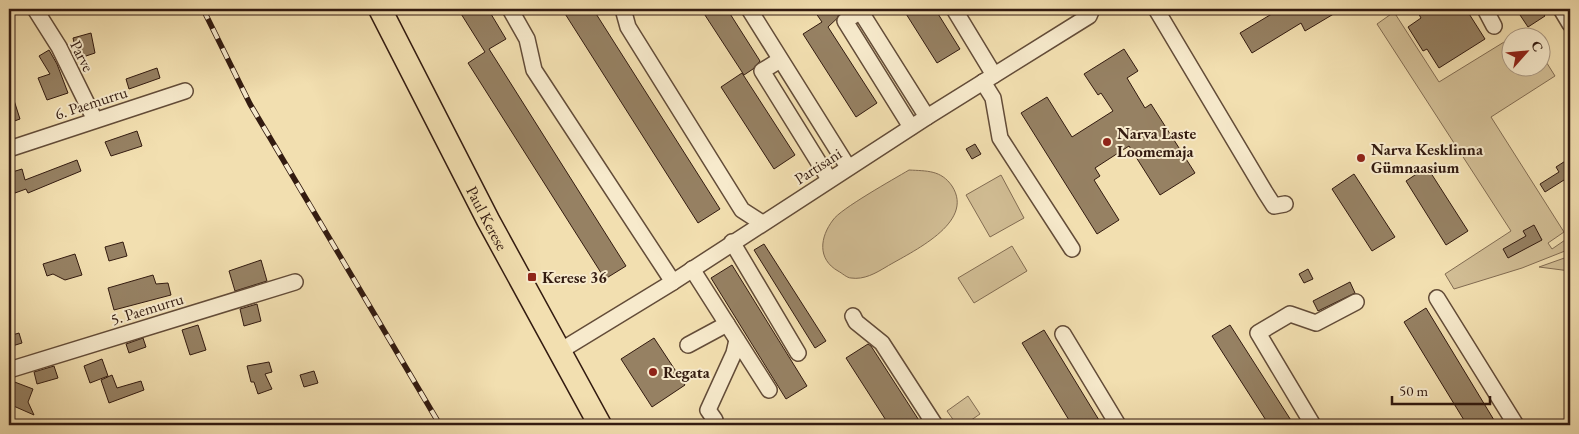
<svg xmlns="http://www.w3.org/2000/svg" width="1579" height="434" font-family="'EB Garamond',serif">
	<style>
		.green { fill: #d2be95; stroke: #826c52 }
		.building { fill: #968163; stroke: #331b10 }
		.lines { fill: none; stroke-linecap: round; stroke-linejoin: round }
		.minor-casing { stroke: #634c38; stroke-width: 18 }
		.highway-casing { stroke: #331b10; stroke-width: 25 }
		.minor { stroke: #f7eacc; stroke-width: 15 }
		.highway { stroke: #f2dfb0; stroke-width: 22 }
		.rail-casing { stroke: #331b10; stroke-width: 5.5 }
		.rail { stroke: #f7eacc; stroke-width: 4; stroke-dasharray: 11; stroke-linecap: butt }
		.poi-dot { fill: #8f2418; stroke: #f7eacc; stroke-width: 2 }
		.labels { text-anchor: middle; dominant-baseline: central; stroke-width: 4; stroke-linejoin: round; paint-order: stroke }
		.street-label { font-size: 16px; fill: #331b10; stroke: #f7eacc }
		.poi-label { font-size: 16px; font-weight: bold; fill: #331b10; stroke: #f7eacc; text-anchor: start }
	</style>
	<rect width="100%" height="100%" fill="#f2dfb0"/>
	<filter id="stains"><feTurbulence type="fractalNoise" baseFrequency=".004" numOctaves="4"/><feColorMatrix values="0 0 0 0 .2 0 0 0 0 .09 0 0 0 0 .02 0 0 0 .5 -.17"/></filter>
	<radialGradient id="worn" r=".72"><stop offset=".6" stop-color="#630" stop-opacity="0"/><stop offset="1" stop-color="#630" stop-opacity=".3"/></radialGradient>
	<g class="green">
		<polygon points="1394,12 1439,82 1522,31 1526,37 1512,38 1512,68 1542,68 1542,62 1545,60 1555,76 1491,117 1564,232 1548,243 1552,249 1568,238 1570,249 1522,268 1454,289 1445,274 1511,231 1377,24"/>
		<path d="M909,170C927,171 941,170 952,186C976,223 911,252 886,267C876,273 864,280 851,278C847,278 842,273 838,271C817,259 820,237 833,220C840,209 894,179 909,170Z"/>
		<polygon points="1001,175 1024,218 990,237 966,195"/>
		<polygon points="1012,246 1027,271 974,303 958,278"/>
		<polygon points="1570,256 1570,271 1539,267"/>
		<polygon points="968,396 980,414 964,425 957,425 947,411"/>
	</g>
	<g class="building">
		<polygon points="458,9 488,9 506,39 489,49 626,266 605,279 468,63 485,52"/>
		<polygon points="562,9 593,9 720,209 698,223"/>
		<polygon points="701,9 727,9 760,61 753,69 744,75"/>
		<polygon points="813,9 847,9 828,27 877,103 856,117 803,34 822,22"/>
		<polygon points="903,9 935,9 960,49 937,63"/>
		<polygon points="1280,9 1342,9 1305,31 1301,23 1252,53 1240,33"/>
		<polygon points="1416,9 1466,9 1485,39 1439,68 1427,49 1423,51 1408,27 1421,18"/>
		<polygon points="1516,9 1540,9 1545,16 1528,27"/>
		<polygon points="91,33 95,53 83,57 80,46 75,47 73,38"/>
		<polygon points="1124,49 1138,71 1127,78 1145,108 1151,104 1195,173 1160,195 1129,146 1095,168 1100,176 1094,180 1119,220 1097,234 1021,113 1047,97 1072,137 1113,111 1101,93 1098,95 1084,74"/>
		<polygon points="49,50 57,64 68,93 47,100 38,78 50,74 39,56"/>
		<polygon points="157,68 160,78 129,89 126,79"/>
		<polygon points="742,73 795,155 774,169 721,87"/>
		<polygon points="9,91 11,91 20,119 9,123"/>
		<polygon points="137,131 142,146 111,156 105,142"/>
		<polygon points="975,144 981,154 972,159 966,149"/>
		<polygon points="1570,158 1570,189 1564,180 1545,192 1540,184 1559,172 1556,167"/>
		<polygon points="77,160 81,171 28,193 26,189 15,193 9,173 22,169 25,180"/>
		<polygon points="1427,167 1468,231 1446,245 1406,181"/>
		<polygon points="1354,174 1395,237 1372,251 1332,189"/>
		<polygon points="1534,225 1542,240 1508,258 1503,249 1526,236 1523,231"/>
		<polygon points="123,242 127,256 109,261 105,247"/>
		<polygon points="764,244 826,341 815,348 754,250"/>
		<polygon points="75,254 82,275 65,280 53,274 47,276 43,264"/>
		<polygon points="261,260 267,281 235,291 229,271"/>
		<polygon points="732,265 807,386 786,399 711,278"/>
		<polygon points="1308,269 1313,279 1304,283 1299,274"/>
		<polygon points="153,275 156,284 168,283 171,295 114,310 108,288"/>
		<polygon points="1350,282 1355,293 1318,311 1313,301"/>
		<polygon points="257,304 261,321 244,326 240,309"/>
		<polygon points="1426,308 1497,425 1467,425 1404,322"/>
		<polygon points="198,325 206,350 190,355 182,330"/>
		<polygon points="1230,325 1294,425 1269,425 1212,336"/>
		<polygon points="1044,330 1102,425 1072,425 1022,343"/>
		<polygon points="19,333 22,343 9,347 9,336"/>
		<polygon points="143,338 146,347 129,353 126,344"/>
		<polygon points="654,338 685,385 652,407 621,359"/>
		<polygon points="868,344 871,346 922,425 889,425 846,358"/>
		<polygon points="102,359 108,376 90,383 84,366"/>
		<polygon points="269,362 272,372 265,374 272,389 258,394 254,382 251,382 247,366"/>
		<polygon points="54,366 58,378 37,384 34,372"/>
		<polygon points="314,371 318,383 304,387 300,375"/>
		<polygon points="112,375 117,388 141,381 144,390 109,403 101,380"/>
		<polygon points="12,381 33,389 28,402 34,415 9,404 9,390"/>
	</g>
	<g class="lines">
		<g class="minor-casing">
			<g id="minor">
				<polyline points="35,9 59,47 95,120"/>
				<polyline points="510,9 527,39 534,70 673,282"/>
				<polyline points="623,9 628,27 742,210 762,223"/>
				<polyline points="749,9 848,167"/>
				<polyline points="859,9 927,117"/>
				<polyline points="954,9 994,75"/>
				<polyline points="1156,9 1265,192 1274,206 1285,204"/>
				<polyline points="1485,9 1494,26"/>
				<polyline points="1561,9 1570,24"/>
				<polyline points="861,11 845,21 911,127"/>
				<polyline points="780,60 762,71 829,179"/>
				<polyline points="983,82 993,98 1000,138 1072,249"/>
				<polyline points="9,149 185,91"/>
				<polyline points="732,242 798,353"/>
				<polyline points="692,269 769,390"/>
				<polyline points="1437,298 1516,425"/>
				<polyline points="853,316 856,322 882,343 935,425"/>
				<polyline points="1063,334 1118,425"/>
				<polyline points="688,345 727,324"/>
				<polyline points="560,351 673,282 927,117 1089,16 1092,9"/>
				<polyline points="9,370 295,282"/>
				<polyline points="715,420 708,410 734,353 737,340"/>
				<polyline points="1313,425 1258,333 1290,314 1316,323 1356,302"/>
			</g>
		</g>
		<g class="highway-casing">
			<g id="highway">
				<path id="s1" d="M380,9L488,220L600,425"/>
			</g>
		</g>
		<use href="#minor" class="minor"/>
		<use href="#highway" class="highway"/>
		<g class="rail-casing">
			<polyline id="rail" points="203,9 250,104 440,425"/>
		</g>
		<use href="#rail" class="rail"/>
	</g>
	<g class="poi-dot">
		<circle cx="1107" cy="142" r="5"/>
		<circle cx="1361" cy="158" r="5"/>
		<rect x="527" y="272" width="10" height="10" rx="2.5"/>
		<circle cx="653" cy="372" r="5"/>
	</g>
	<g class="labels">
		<g class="street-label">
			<text transform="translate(82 56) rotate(63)">Parve</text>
			<text transform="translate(91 103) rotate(-18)">6. Paemurru</text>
			<text transform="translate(818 166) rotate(-33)">Partisani</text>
			<text stroke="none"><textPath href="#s1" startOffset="235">Paul Kerese</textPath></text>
			<text transform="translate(147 309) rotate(-17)">5. Paemurru</text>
		</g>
		<g class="poi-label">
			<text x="1117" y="133">Narva Laste<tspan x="1117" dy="18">Loomemaja</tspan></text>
			<text x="1371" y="149">Narva Kesklinna<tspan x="1371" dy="18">Gümnaasium</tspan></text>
			<text x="542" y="277">Kerese 36</text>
			<text x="663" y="372">Regata</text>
		</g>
	</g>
	<rect width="1579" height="434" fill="none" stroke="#f2dfb0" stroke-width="30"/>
	<rect x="10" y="10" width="1559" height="414" fill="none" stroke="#331b10" stroke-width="2.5"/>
	<rect x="15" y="15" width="1549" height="404" fill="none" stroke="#331b10"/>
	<g transform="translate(1526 52) rotate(63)"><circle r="24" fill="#f7eacc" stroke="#a99781"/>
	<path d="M0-4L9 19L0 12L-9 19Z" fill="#8f2418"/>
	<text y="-8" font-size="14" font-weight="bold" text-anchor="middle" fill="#331b10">С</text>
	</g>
	<path d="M1392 396v8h98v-8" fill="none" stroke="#331b10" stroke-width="2.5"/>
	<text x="1399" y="396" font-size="15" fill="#331b10" stroke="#f7eacc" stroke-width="4" paint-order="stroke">50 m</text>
	<rect width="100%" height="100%" filter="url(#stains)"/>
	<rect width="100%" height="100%" fill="url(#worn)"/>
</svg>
